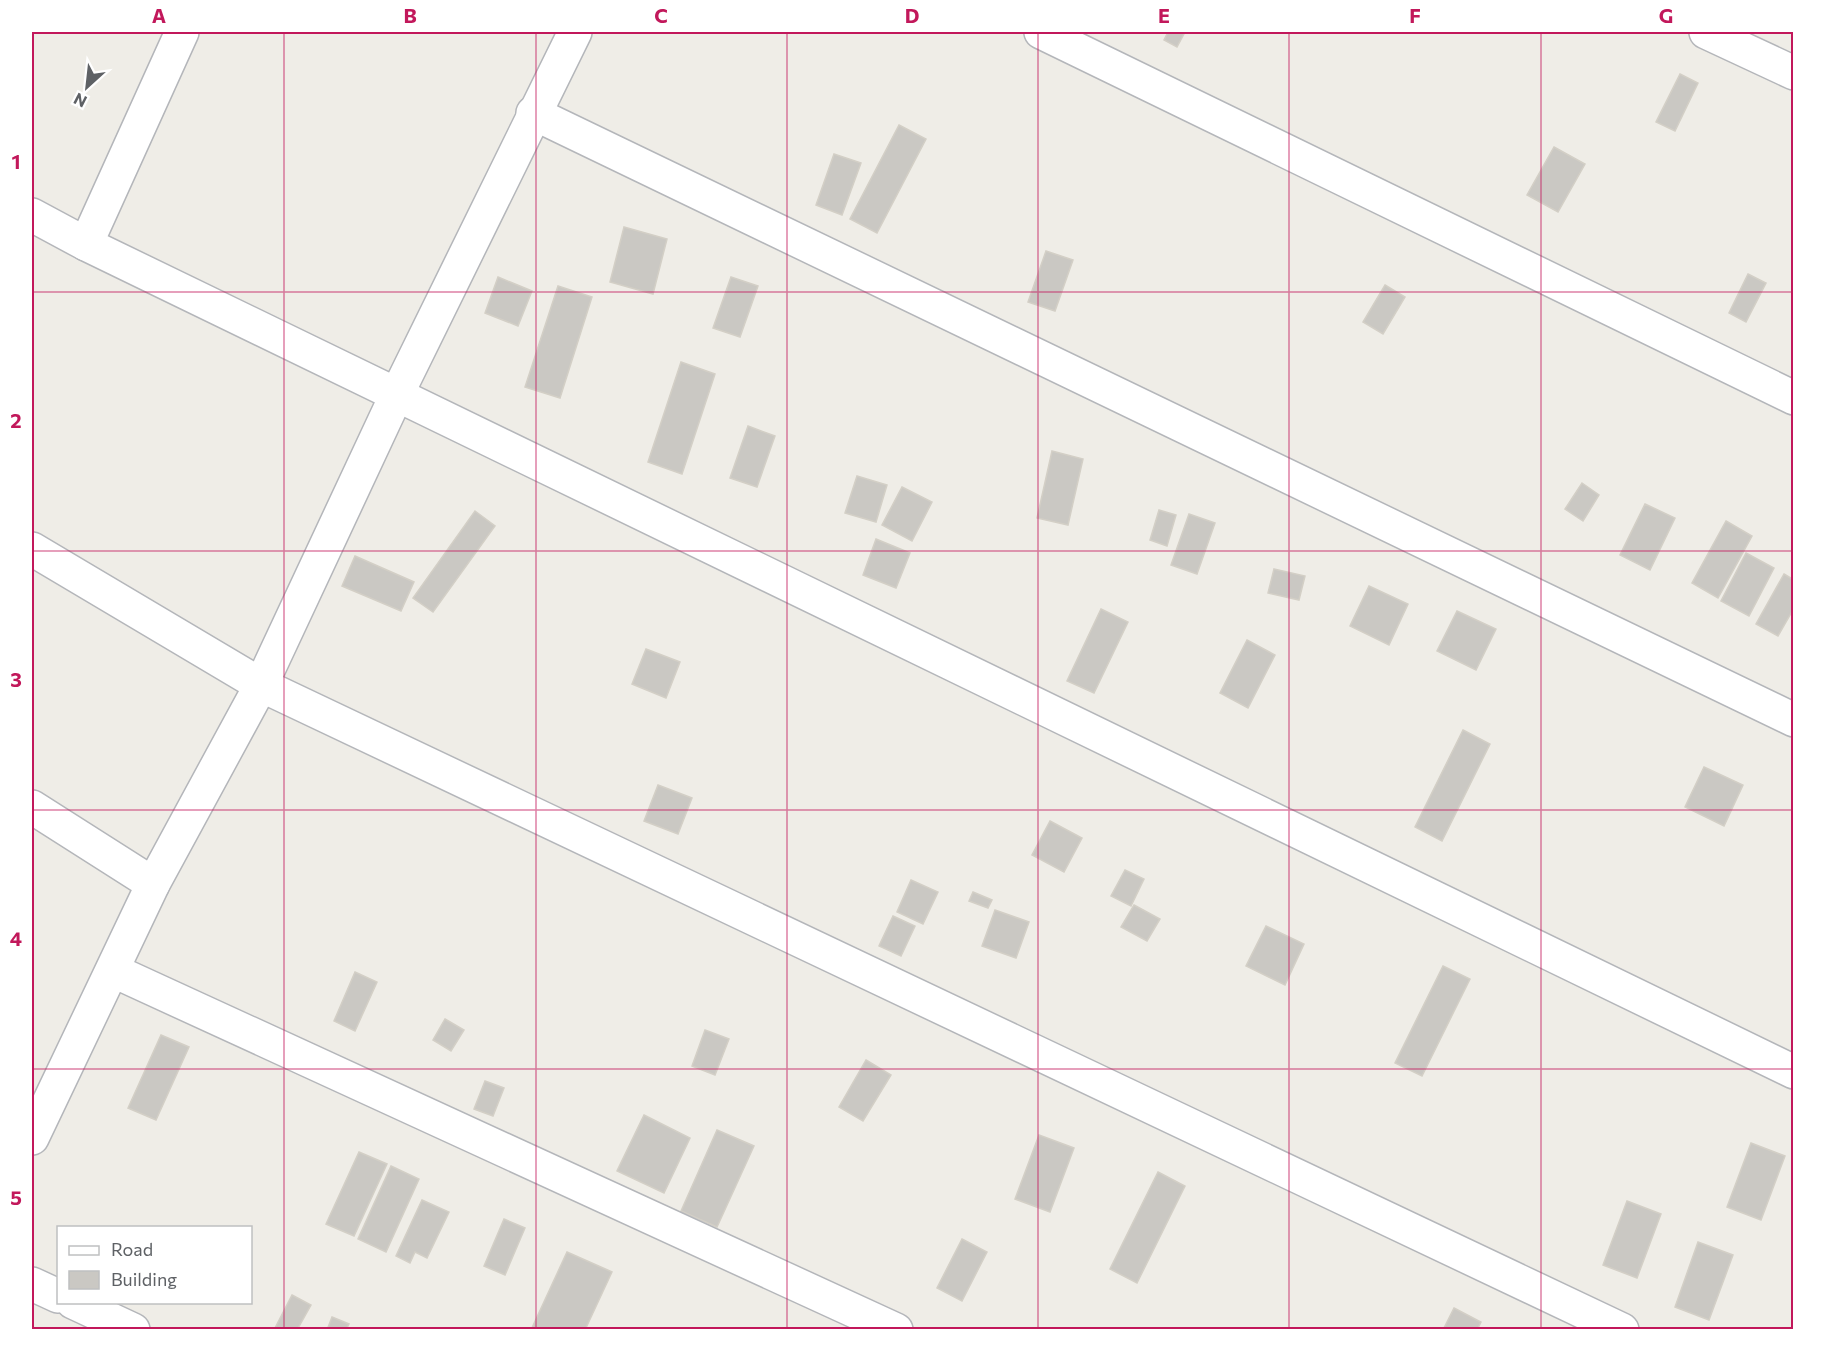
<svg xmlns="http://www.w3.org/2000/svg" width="1825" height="1361" font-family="Commissioner,sans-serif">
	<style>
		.building { fill: #cac8c3; stroke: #d3cfc6; stroke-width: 1.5 }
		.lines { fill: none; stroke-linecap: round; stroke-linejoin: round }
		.minor-casing { stroke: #b4b6ba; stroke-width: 36 }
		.minor { stroke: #fff; stroke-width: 33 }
		.grid { fill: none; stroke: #c2185b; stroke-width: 1.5; stroke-opacity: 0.55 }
		.neatline { fill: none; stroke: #c2185b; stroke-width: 2 }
		.grid-label { font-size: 20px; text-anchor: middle; font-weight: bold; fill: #c2185b }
	</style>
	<rect width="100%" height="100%" fill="#efede7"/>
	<g class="building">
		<polygon points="1168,32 1185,32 1177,47 1164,40"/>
		<polygon points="1680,74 1698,83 1675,131 1656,122"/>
		<polygon points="899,125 926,139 877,233 850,219"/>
		<polygon points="1554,147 1585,164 1558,212 1527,195"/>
		<polygon points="834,154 861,163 842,215 816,205"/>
		<polygon points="624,227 667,239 653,294 610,282"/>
		<polygon points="1046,251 1073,260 1055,311 1028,302"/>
		<polygon points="1748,274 1766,283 1746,322 1729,313"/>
		<polygon points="498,277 532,291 518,326 485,313"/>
		<polygon points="731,277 758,286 740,337 713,328"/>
		<polygon points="1385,285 1405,297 1383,334 1363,322"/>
		<polygon points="558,286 592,297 560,398 525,387"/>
		<polygon points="681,362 715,374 682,474 648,462"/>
		<polygon points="748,426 775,436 757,487 730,478"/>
		<polygon points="1052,451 1083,459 1068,525 1037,518"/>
		<polygon points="857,476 887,485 876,522 845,513"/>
		<polygon points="1582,483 1599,495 1583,521 1565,509"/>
		<polygon points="902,487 932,502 912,541 882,525"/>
		<polygon points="1645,504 1675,518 1650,570 1620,555"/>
		<polygon points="1159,510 1176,515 1167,546 1150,540"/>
		<polygon points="475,511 495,526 433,612 413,598"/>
		<polygon points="1189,514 1215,523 1197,574 1171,565"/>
		<polygon points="1726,521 1752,536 1718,598 1692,583"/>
		<polygon points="876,539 910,553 896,588 863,575"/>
		<polygon points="1746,553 1774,568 1749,616 1721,601"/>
		<polygon points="355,556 414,582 401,611 342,586"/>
		<polygon points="1274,569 1305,576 1299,600 1268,593"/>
		<polygon points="1784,574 1794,580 1794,608 1778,636 1756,624"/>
		<polygon points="1369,586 1408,604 1389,645 1350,626"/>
		<polygon points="1101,609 1128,622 1094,693 1067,681"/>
		<polygon points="1457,611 1496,629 1476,670 1437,651"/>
		<polygon points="1247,640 1275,655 1248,708 1220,693"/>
		<polygon points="646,649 680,662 666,698 632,684"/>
		<polygon points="1463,730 1490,744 1442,841 1415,827"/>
		<polygon points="1704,767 1743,785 1724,826 1685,807"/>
		<polygon points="658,785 692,798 678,834 644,821"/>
		<polygon points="1050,821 1082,838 1064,872 1032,855"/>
		<polygon points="1125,870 1144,879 1131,906 1111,896"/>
		<polygon points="911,880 938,892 923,924 897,912"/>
		<polygon points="973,892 992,900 988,908 969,901"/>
		<polygon points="1134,905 1160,919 1147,941 1121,927"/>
		<polygon points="995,910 1029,922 1016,958 982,946"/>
		<polygon points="893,916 915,926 901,956 879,946"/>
		<polygon points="1266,926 1304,944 1285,985 1246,966"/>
		<polygon points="1443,966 1470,979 1422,1076 1395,1063"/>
		<polygon points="355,972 377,982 355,1031 334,1021"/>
		<polygon points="445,1019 464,1030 451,1051 433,1040"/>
		<polygon points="705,1030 729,1039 715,1075 692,1066"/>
		<polygon points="161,1035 189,1047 156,1120 128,1108"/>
		<polygon points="866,1060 891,1075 863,1121 839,1107"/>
		<polygon points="485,1081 504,1088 493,1116 474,1109"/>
		<polygon points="644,1115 690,1138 664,1193 617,1171"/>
		<polygon points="717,1130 754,1146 717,1227 681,1211"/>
		<polygon points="1039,1135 1074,1148 1050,1212 1015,1199"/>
		<polygon points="1751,1143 1785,1156 1761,1220 1727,1207"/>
		<polygon points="359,1152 387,1164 354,1236 326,1224"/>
		<polygon points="391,1166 419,1179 386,1252 358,1239"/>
		<polygon points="1158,1172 1185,1186 1137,1283 1110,1269"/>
		<polygon points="422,1200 449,1212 427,1258 415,1252 410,1263 396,1256"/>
		<polygon points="1627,1201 1661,1214 1637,1278 1603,1265"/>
		<polygon points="504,1219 525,1228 505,1275 484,1266"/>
		<polygon points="962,1239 987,1252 962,1301 937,1288"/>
		<polygon points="1698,1242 1733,1255 1709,1320 1675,1307"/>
		<polygon points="567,1252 612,1272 585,1330 531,1330"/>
		<polygon points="292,1295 311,1305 297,1330 274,1330"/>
		<polygon points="1454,1308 1481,1322 1477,1330 1443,1330"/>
		<polygon points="332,1317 349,1324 346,1330 327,1330"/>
	</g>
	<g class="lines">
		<g class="minor-casing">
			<g id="minor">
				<polyline points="182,32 86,244 1794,1072"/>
				<polyline points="1041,32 1794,398"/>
				<polyline points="1706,32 1794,73"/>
				<polyline points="533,113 1794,720"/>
				<polyline points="32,215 86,244"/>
				<polyline points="32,549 261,685 1622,1330"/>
				<polyline points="32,807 153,884"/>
				<polyline points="114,971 896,1330"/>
				<polyline points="32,1138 153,884 261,685 397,394 575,32"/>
				<polyline points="32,1284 58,1296"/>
				<polyline points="73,1302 133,1330"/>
			</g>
		</g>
		<use href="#minor" class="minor"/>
	</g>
	<path class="grid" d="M284,32V1330M536,32V1330M787,32V1330M1038,32V1330M1289,32V1330M1541,32V1330M32,292H1794M32,551H1794M32,810H1794M32,1069H1794"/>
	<rect width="1825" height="1361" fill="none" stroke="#ffffff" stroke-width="66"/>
	<rect x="57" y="1226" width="195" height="78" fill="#ffffff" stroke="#bfc0c1" stroke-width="1.5"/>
	<rect x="69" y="1246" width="30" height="9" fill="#ffffff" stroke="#bfc0c1" stroke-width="1.5"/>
	<text x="111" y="1256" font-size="18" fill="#5e6165">Road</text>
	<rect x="69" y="1271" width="30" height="18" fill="#cac8c3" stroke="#bfc0c1" stroke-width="1.5"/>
	<text x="111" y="1286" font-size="18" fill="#5e6165">Building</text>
	<g transform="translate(87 87) rotate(207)" stroke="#ffffff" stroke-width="4.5" paint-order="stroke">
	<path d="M0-4.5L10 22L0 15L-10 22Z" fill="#5e6165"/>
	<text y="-9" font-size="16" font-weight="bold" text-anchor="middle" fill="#5e6165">N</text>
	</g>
	<rect x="33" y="33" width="1759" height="1295" class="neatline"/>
	<g class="grid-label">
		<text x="159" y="23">A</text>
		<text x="410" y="23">B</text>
		<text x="661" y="23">C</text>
		<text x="912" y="23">D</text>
		<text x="1164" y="23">E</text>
		<text x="1415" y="23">F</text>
		<text x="1666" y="23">G</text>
		<text x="16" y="169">1</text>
		<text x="16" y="428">2</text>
		<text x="16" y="687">3</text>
		<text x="16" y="946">4</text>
		<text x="16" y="1205">5</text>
	</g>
</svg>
